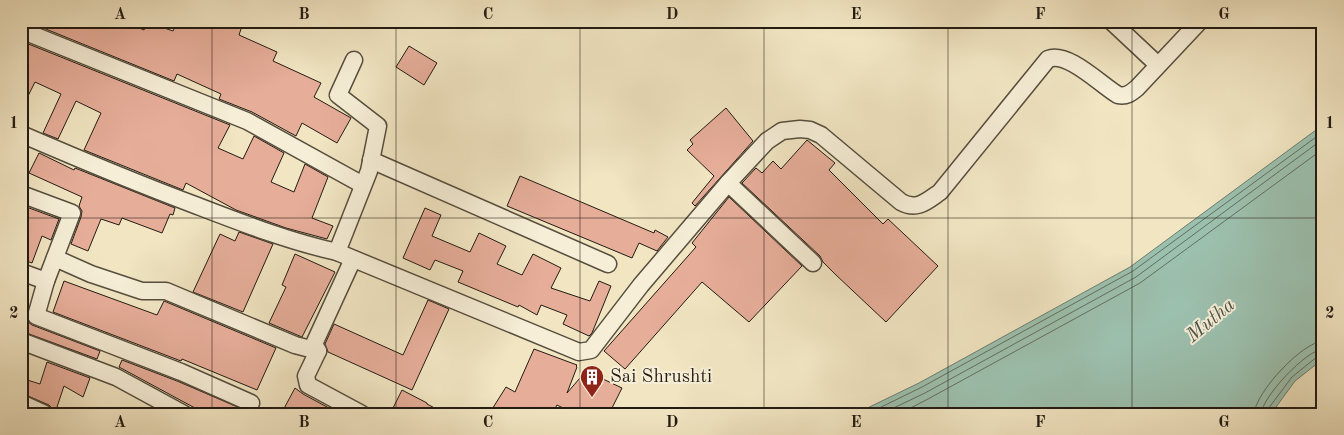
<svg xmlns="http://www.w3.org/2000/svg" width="1344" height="435" font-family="'Old Standard TT',serif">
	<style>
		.water { fill: #9cc0ae; stroke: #6c7e70 }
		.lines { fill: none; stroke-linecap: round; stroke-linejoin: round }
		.shore { stroke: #606e60; stroke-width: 1 }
		.building { fill: #e6ad99; stroke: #231b12 }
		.street-casing { stroke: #564e3e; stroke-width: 19 }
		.street { stroke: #f6eed7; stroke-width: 16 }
		.grid { fill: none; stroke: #231b12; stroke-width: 1; stroke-opacity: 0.55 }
		.labels { text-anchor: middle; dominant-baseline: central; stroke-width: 4; stroke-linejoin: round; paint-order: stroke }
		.poi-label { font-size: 19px; fill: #231b12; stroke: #f6eed7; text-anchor: start }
		.water-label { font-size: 20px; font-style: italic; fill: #4d5549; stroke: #f6eed7 }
		.neatline { fill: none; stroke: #231b12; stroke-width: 2 }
		.grid-label { font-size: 16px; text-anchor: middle; font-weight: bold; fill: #231b12 }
	</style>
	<rect width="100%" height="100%" fill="#f1e5c2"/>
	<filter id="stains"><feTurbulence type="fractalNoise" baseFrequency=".004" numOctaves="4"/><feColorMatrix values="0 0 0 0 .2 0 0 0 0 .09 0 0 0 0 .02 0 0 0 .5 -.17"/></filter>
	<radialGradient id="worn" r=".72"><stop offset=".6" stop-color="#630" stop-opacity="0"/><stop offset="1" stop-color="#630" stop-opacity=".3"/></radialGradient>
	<polygon class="water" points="1323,121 1323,359 1295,381 1271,414 855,414 919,383 1130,267 1320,127"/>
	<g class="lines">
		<g class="shore">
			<polyline points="867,414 922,387 1133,271 1323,132"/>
			<polyline points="881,414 925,393 1136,277 1323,139"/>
			<polyline points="899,414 928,399 1140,283 1323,149"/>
			<path d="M1254,414C1255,393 1302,342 1323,341"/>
			<path d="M1261,414C1262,397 1306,350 1323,349"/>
			<polyline points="1268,414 1268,409 1292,377 1318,356 1323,355"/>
		</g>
	</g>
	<g class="building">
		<polygon points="26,21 123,21 144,30 147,22 173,31 178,21 231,21 242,26 239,35 277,52 273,61 321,83 314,97 351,118 337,143 302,123 296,136 252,112 219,99 221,94 177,74 174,81"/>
		<polygon points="21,41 230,125 218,148 243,159 254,136 284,153 271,182 294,192 305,164 328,177 312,218 333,226 327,239 286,228 236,210 186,183 183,190 84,150 101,113 76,101 58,139 43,133 61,94 35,82 21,110"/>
		<polygon points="409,46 437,63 424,85 396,67"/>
		<polygon points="726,108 753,141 695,206 692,203 714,176 687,150 693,144 690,140"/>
		<polygon points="807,140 835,163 829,170 883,224 888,219 938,266 886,322 836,275 823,262 820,256 742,183 756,168 762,173 773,161 781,169"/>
		<polygon points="39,153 74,170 75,168 175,208 173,215 170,214 162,233 122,218 119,225 101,219 88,251 71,244 81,217 82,211 79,206 82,197 29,173"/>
		<polygon points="520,176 654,233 655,230 668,237 657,251 639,243 632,258 507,206"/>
		<polygon points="729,197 802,266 749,322 702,282 625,369 604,351 696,247 692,243"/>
		<polygon points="21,205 59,219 51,240 42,236 32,263 21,259"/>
		<polygon points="425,208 441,215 432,236 470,252 479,233 506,246 497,264 522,275 533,254 561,268 551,288 590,301 599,281 611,286 592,333 589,336 563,324 567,315 541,305 537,315 519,305 518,307 458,282 463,271 435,260 430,270 403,258"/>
		<polygon points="239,232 273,244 243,312 193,292 220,234 235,241"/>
		<polygon points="295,254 335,272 302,337 269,323 286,287 282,285"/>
		<polygon points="64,281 157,315 164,301 276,348 257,390 182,359 181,361 53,312"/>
		<polygon points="428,300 449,309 412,390 328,352 325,344 334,324 403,355"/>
		<polygon points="21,316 26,317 28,322 32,325 100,351 97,359 21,331"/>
		<polygon points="534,349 577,365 576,366 577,367 567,393 586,371 622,388 609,414 575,414 557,405 552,414 489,414 506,387 515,392"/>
		<polygon points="122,360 177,381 254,414 206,414 119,367"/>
		<polygon points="47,362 90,378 83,397 64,386 55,413 53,409 49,405 21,393 21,378 40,384"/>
		<polygon points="295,388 303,394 340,414 281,414"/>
		<polygon points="402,390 427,403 427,404 446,414 390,414"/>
	</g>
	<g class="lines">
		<g class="street-casing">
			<g id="street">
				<polyline points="1111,21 1158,65"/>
				<polyline points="21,30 247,121 363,185"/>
				<path d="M21,134C79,159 136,183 195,205C242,223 288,241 337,252L369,171L378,126L338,95L354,60"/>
				<polyline points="371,160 608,264"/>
				<polyline points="728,183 813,263"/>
				<polyline points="21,194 72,213 46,281 36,316 181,372 251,403"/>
				<path d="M337,252L579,352L591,350L641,285L728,183L767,141L782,131L800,129L810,130L821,135L901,202C917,211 927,201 940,192L1048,59C1068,51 1101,85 1118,95C1126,97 1131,93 1137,88L1200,21"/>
				<polyline points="55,258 91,274 142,291 166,291 295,345 318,351"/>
				<polyline points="353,259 314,344 318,351 306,376 308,385 362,414"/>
				<polyline points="21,272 46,281"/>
				<polyline points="21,341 116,377 184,414"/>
				<polyline points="21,403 45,414"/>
			</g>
		</g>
		<use href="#street" class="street"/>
	</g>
	<path class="grid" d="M212,21V414M396,21V414M580,21V414M764,21V414M948,21V414M1132,21V414M21,218H1323"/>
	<defs>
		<g id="building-pin" transform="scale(1.25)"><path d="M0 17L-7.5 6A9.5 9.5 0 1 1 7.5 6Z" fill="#8f2418" stroke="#f6eed7"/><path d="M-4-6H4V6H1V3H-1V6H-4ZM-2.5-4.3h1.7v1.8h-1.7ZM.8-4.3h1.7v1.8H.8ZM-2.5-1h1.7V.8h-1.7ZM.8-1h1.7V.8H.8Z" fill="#fff"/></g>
	</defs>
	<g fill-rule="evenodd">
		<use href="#building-pin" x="592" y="377"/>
	</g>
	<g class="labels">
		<g class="poi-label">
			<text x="610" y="377">Sai Shrushti</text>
		</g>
		<g class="water-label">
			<text transform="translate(1211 321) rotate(-40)">Mutha</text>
		</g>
	</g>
	<rect width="1344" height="435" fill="none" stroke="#f1e5c2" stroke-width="55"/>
	<rect x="28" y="28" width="1288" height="380" class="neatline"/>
	<g class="grid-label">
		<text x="120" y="19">A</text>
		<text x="304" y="19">B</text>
		<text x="488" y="19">C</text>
		<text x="672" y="19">D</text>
		<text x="856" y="19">E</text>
		<text x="1040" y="19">F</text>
		<text x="1224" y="19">G</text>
		<text x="14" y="128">1</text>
		<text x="1330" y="128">1</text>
		<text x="14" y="318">2</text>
		<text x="1330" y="318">2</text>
		<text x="120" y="427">A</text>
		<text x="304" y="427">B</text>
		<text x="488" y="427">C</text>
		<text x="672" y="427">D</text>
		<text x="856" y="427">E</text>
		<text x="1040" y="427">F</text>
		<text x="1224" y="427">G</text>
	</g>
	<rect width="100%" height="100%" filter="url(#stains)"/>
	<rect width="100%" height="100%" fill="url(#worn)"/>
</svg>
